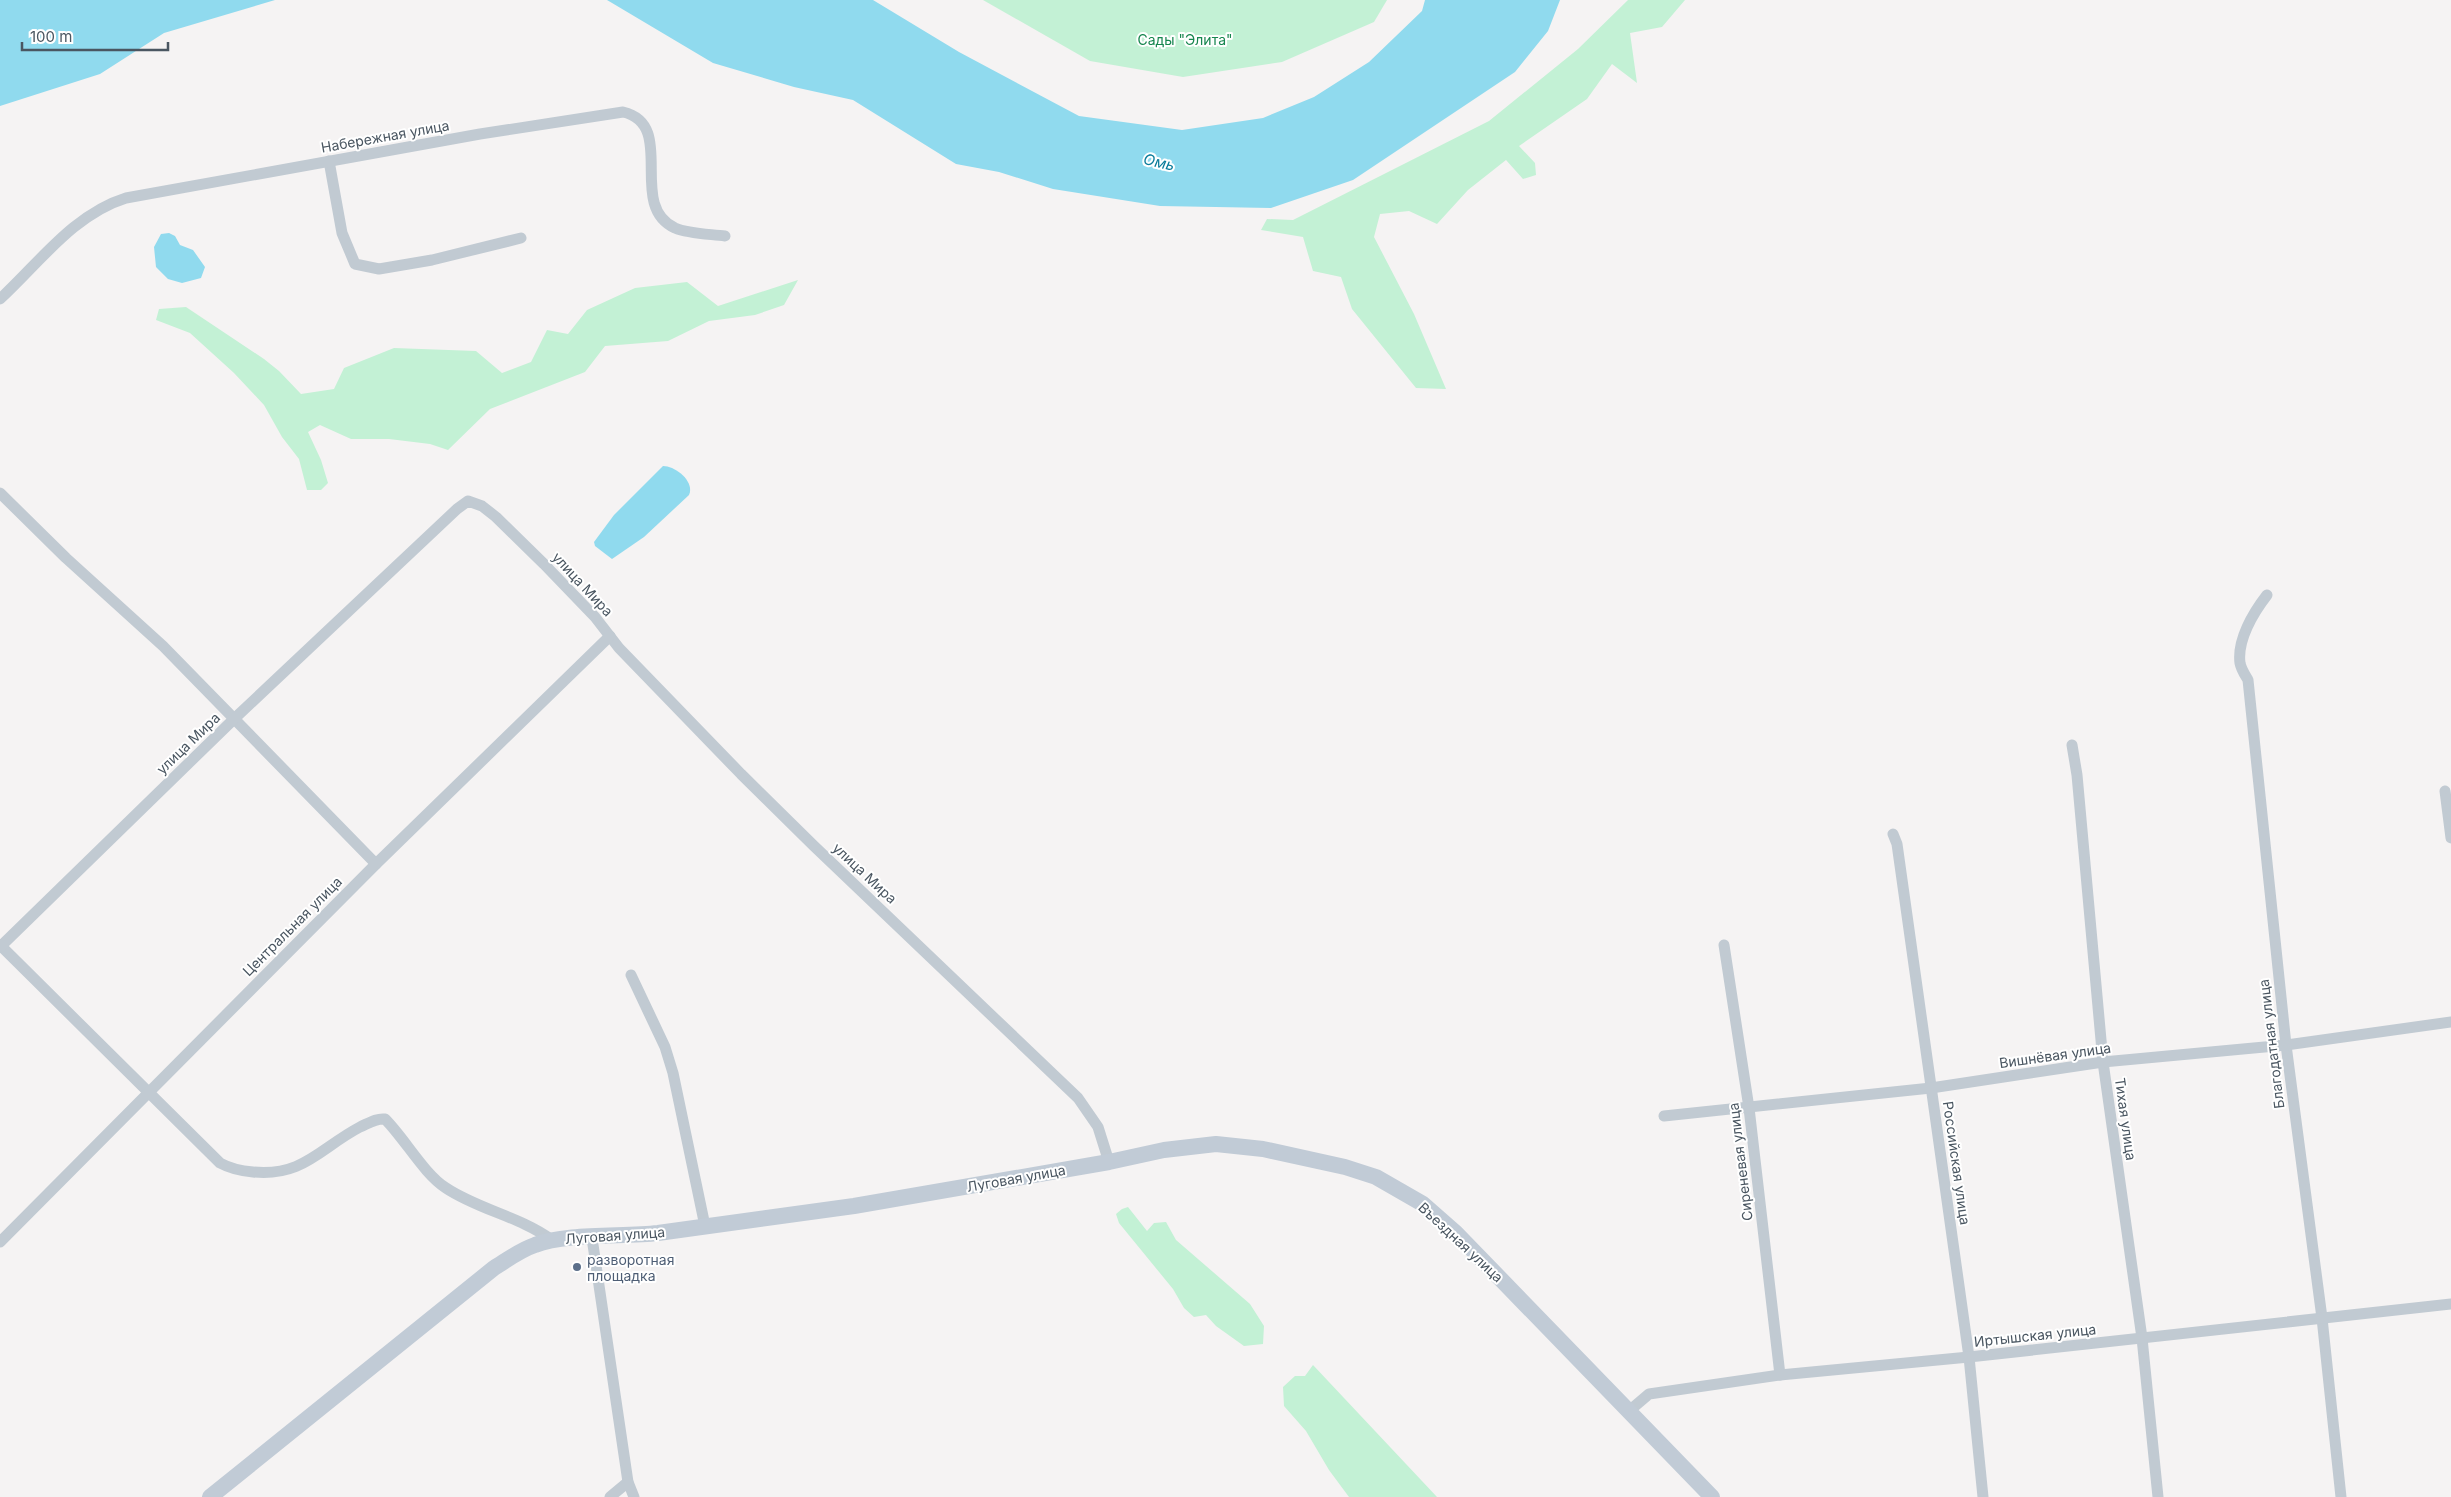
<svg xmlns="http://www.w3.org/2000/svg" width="2451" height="1497" font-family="Inter,sans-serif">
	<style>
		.green { fill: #c3f1d5 }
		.water { fill: #90daee }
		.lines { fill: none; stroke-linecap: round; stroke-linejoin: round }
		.street { stroke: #c1cad2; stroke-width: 11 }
		.secondary { stroke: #c1cbd6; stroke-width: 16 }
		.service-dot { fill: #5c6f8a; stroke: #fff; stroke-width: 2 }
		.labels { text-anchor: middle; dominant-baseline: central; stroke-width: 4; stroke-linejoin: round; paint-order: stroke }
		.park-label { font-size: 14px; fill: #17864f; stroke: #fff }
		.street-label { font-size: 14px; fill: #4a5661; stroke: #fff }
		.service-label { font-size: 14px; fill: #4e5e75; stroke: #fff; text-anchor: start }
		.water-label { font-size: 15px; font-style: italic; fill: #0c7c9b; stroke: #fff }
	</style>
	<rect width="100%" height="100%" fill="#f5f3f3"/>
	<g class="green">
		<polygon points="983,0 1387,0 1374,22 1282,62 1183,77 1090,61"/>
		<polygon points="1628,0 1685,0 1662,27 1630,33 1637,83 1612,64 1587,99 1519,146 1535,163 1536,175 1523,179 1506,160 1468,190 1437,224 1409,211 1380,214 1374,237 1414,314 1446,389 1416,388 1352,309 1341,277 1313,271 1303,237 1261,230 1267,219 1293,220 1489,121 1578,49"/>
		<polygon points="798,280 784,305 755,315 709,321 668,341 605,346 585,372 490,409 448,450 430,444 389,439 351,439 320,425 308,432 321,460 328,483 321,490 307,490 299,459 282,437 264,405 234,373 190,333 156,320 159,309 186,307 264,359 279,371 301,394 334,389 344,368 394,348 476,351 502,373 531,362 547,330 568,334 587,310 635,288 687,282 718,306"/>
		<polygon points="1128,1207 1147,1231 1154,1223 1166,1222 1176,1240 1250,1304 1264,1326 1263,1344 1244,1346 1216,1326 1206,1315 1194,1317 1184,1308 1173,1289 1119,1223 1116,1214 1122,1209"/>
		<polygon points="1313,1365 1437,1497 1349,1497 1329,1470 1306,1431 1284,1406 1283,1387 1295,1376 1305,1376"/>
	</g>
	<g class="water">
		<polygon points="0,0 275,0 164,33 100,74 0,106"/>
		<polygon points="607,0 873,0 959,52 1079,116 1182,130 1263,118 1314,97 1369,62 1422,11 1425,0 1560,0 1548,31 1515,72 1353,180 1271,208 1160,206 1053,189 999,172 956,164 853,100 794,87 713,63"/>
		<polygon points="169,233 175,236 180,245 193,250 205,267 201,278 182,283 168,279 156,267 154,247 161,234"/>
		<path d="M663,466C676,466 695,482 689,495L644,537L612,559L595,546L594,542L614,515Z"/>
	</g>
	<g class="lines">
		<g class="street">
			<polyline points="329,161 342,233 355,264 379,269 432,260 521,238"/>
			<path d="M0,299C39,263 74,214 126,198L480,134L623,112C678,125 626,205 675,228C689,234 710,234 725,236"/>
			<polyline points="0,493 66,558 163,646 376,864"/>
			<path d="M2267,595C2253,613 2237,640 2240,663C2241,669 2245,675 2248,680L2286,1045L2322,1318L2341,1497"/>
			<polyline points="2072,745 2077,775 2103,1062 2142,1338 2158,1497"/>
			<polyline points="2445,791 2451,838"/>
			<polyline points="1893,834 1897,844 1969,1357 1983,1497"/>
			<path d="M0,945L220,1163C231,1169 241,1171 253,1172C303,1177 320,1148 360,1127C369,1123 376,1118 385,1119C405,1139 424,1174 446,1188C479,1210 519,1216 552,1240"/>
			<polyline points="1724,945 1749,1108 1780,1375"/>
			<polyline points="0,947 235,718 457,509 468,501 482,506 496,517 544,564 595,617 619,648 741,774 814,846 1078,1098 1098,1127 1109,1162"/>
			<polyline points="631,975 665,1047 673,1073 705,1226"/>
			<polyline points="1664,1116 1931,1088 2103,1062 2286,1045 2451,1022"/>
			<polyline points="592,1238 628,1482 634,1497"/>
			<polyline points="0,1242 376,864 610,636"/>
			<polyline points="1629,1411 1649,1394 1780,1375 1969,1357 2451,1304"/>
			<polyline points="610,1497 628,1482"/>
		</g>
		<path class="secondary" d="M210,1497L494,1268C507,1260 520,1250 535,1245C565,1233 623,1237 658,1233L854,1206L1109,1162L1164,1150L1216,1144L1263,1149L1345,1167L1376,1177L1423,1204L1456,1233L1712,1497"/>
	</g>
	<circle class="service-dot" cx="577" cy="1267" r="5"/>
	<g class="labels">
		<g class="park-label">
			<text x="1185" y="39">Сады "Элита"</text>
		</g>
		<g class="street-label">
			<text transform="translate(385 136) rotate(-10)">Набережная улица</text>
			<text transform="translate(583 584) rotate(47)">улица Мира</text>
			<text transform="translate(188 743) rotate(-44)">улица Мира</text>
			<text transform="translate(865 873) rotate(43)">улица Мира</text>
			<text transform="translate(292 926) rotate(-45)">Центральная улица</text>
			<text transform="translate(2271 1044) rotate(-97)">Благодатная улица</text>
			<text transform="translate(2055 1055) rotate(-8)">Вишнёвая улица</text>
			<text transform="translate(2126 1119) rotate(82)">Тихая улица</text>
			<text transform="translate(1740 1162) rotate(-97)">Сиреневая улица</text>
			<text transform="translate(1957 1163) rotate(82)">Российская улица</text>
			<text transform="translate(1016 1178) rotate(-10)">Луговая улица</text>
			<text transform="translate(615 1235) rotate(-4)">Луговая улица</text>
			<text transform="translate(1461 1242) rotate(43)">Въездная улица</text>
			<text transform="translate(2035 1335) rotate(-6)">Иртышская улица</text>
		</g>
		<g class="service-label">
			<text x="587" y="1259">разворотная<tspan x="587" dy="16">площадка</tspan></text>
		</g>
		<g class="water-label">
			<text transform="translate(1159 162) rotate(13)">Омь</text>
		</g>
	</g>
	<path d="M22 42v8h146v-8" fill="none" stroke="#4a5661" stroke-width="2.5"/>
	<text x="30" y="42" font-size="15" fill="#4a5661" stroke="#ffffff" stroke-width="4" paint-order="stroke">100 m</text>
</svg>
